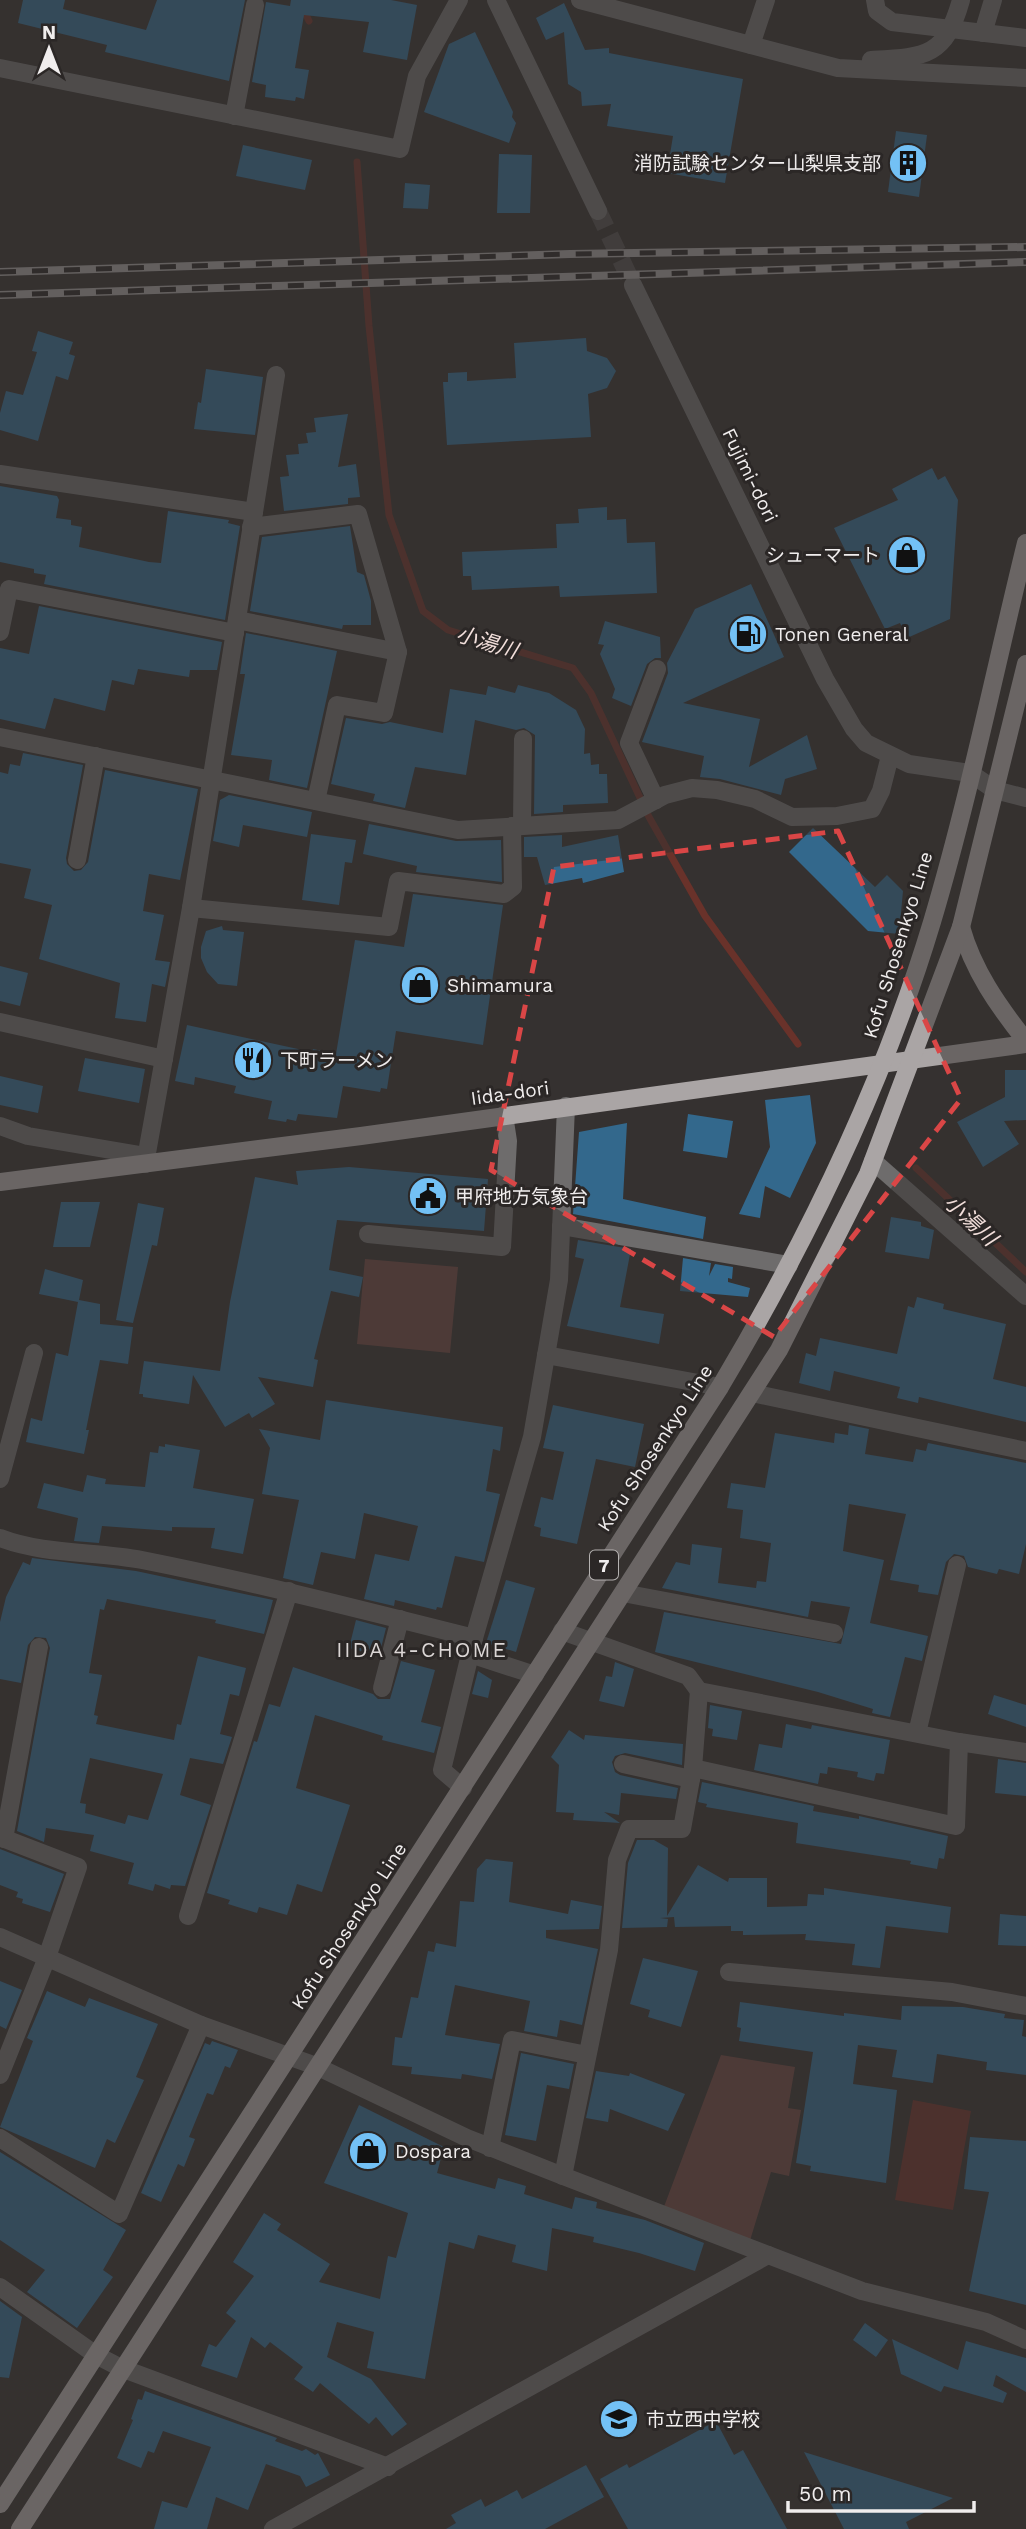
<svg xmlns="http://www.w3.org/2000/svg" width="1026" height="2529" font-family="'Work Sans','Noto Sans JP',sans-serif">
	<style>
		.green { fill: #6c4640 }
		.water { fill: #69322a }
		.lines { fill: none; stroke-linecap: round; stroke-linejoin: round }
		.stream { stroke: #69322a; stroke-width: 7 }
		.building { fill: #33688c; fill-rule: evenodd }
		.minor-tunnel { stroke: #514d4c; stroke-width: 18; stroke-dasharray: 18 9; stroke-linecap: butt }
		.minor { stroke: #6e6c6c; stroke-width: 18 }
		.major { stroke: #aaa5a5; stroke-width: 18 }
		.rail-casing { stroke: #9b9797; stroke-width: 8 }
		.rail { stroke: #2b2726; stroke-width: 5; stroke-dasharray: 16; stroke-linecap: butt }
		.marked { fill: none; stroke: #da4646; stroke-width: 5; stroke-dasharray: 14 9; stroke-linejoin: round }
		.labels { text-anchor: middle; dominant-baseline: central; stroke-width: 6; stroke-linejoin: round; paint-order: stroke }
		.shield { fill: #2b2726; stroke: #b5b2b1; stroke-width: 2 }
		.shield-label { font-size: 18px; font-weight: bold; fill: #f0eded }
		.poi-label { font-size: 19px; fill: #f0eded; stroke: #2b2726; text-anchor: start }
		.street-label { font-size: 19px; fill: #f0eded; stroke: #2b2726 }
		.water-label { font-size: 21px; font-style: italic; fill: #f2dfdb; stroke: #2b2726 }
		.neighbourhood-label { font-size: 21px; letter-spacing: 2px; fill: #dbd6d5; stroke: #2b2726 }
	</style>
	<rect width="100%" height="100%" fill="#353130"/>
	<g class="green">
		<polygon points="365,1259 458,1267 450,1353 357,1344"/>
		<polygon points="721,2055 795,2067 788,2108 801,2110 789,2176 771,2172 748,2247 662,2212"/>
	</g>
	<polygon class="water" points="913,2100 971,2111 953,2210 895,2200"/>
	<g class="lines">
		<g class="stream">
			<polyline points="299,0 309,21"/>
			<polyline points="357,162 369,326 389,515 423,611 448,630 573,668 591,693 649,817 705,916 798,1044"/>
			<polyline points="916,1168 1026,1272"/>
		</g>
	</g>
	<g class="building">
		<polygon points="23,0 65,0 63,9 146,30 157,0 245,0 229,81 105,52 107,45 18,23"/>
		<polygon points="291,0 391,0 417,5 407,60 363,52 369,22 304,15 295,68 309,70 304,99 296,97 295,101 265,97 266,85 252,82 266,2 290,6"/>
		<polygon points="564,3 585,50 609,48 609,53 743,79 725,183 667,173 673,136 607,126 611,104 582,106 581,92 568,84 564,32 546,40 536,18"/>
		<polygon points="475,32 513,112 512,117 516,123 509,143 424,112 449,44"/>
		<polygon points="896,131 927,135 919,197 888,192"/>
		<polygon points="243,145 312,160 305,190 236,176"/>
		<polygon points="499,154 532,155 530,213 497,213"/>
		<polygon points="405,183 430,185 428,209 403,208"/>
		<polygon points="38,331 73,342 69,354 75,356 68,380 56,376 38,441 0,430 0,413 6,391 23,395 37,352 32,351"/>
		<polygon points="586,338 587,351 607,358 616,371 607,388 588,394 591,437 447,445 443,382 448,382 448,373 467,372 467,381 516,378 514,343"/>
		<polygon points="206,369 263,377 255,435 194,429 198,402 201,403"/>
		<polygon points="348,414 338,467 356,464 360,497 348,498 348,504 284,511 280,477 289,476 286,455 299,454 298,444 308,443 306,433 316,432 314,418"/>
		<polygon points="932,468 938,480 945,476 958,500 950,619 907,638 900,623 885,629 834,528 898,500 892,489"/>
		<polygon points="0,486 57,496 59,500 56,518 71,520 71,525 82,527 79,547 149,562 161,563 168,511 229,520 228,523 240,526 225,620 44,584 46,575 34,573 34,569 0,562"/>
		<polygon points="607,507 607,520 626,519 627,543 655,542 657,593 560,597 559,586 472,590 471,576 463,576 462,552 557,548 556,524 579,523 578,509"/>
		<polygon points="350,526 357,572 364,575 371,601 371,625 343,625 342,629 250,611 262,537"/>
		<polygon points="751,584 784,657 683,703 760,719 749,767 807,735 817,769 785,779 781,795 720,779 700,777 704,756 642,742 668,673 667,663 695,609"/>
		<polygon points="39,606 222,642 217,670 190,670 189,677 138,669 134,685 112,680 105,711 54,698 45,729 0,719 0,648 29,654"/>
		<polygon points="605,621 660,637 661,658 655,658 647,664 631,706 612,698 615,689 600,654 604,645 598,644"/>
		<polygon points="246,633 337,651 307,788 269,780 272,760 231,755 245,674 240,674"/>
		<polygon points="518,685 549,693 576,710 585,729 584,754 590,753 591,765 599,764 599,774 607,774 608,803 563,805 563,812 534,814 535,735 524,728 516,730 475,720 466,775 415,767 405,808 373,801 375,794 331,784 346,718 382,724 390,722 443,733 450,689 486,695 488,686 515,693"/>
		<polygon points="23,753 83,765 66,858 67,864 74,871 81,870 88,862 105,770 198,789 180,880 149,874 143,911 164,915 155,960 170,962 165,987 152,984 146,1022 115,1018 120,983 39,959 52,905 24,898 31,869 0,863 0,772 8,774 10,764 20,766"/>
		<polygon points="229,795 312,812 307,837 243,825 239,847 213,841 220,800"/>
		<polygon points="369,824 456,841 501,840 502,882 416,872 417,866 363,854"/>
		<polygon points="813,828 875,887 887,875 903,891 899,934 868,931 789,852"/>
		<polygon points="311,834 356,840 352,863 345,862 339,905 302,900"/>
		<polygon points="562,835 562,847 618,835 624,872 583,883 582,878 545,885 537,857 524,857 524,837"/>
		<polygon points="413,894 503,905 483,1045 396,1031 387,1089 381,1088 380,1092 343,1086 337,1118 298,1114 296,1121 287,1119 286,1122 268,1119 272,1101 234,1093 236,1086 195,1077 194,1085 175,1081 187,1025 312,1052 313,1049 336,1054 355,940 404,947"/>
		<polygon points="222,926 223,930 244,932 237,986 218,984 207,972 201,958 201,947 206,931"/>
		<polygon points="0,966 28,973 20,1006 0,1001"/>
		<polygon points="85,1058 145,1069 139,1103 78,1091"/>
		<polygon points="1005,1070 1026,1070 1026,1120 1004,1121 1019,1144 983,1167 957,1122 1005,1097"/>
		<polygon points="0,1076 43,1086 38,1113 0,1105"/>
		<polygon points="810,1095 816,1143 790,1198 765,1186 760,1218 739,1214 770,1147 765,1100"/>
		<polygon points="688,1114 733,1121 727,1158 683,1151"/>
		<polygon points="627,1123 623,1199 706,1217 703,1239 573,1214 579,1132"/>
		<polygon points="349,1167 488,1179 484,1231 337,1220 329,1270 363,1277 359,1297 331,1291 314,1359 318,1360 313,1387 258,1377 275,1404 252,1418 249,1413 225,1427 193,1375 189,1404 143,1397 143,1394 139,1394 144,1361 220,1371 230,1302 255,1177 298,1185 296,1171"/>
		<polygon points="61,1202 100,1202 90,1247 53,1247"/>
		<polygon points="138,1203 164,1208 157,1246 152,1245 133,1323 116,1320"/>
		<polygon points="891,1217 921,1222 921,1226 934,1230 929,1259 885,1252"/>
		<polygon points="578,1240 631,1249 620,1307 664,1314 659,1344 567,1326 584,1259 575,1257"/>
		<polygon points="683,1258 711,1263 709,1276 715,1264 733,1267 732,1279 728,1278 728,1282 750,1288 748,1297 680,1291"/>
		<polygon points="45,1269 83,1280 79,1300 100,1304 100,1324 133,1327 128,1364 100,1360 86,1430 89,1430 84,1454 26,1442 31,1418 42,1421 56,1353 68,1356 78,1302 39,1294"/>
		<polygon points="917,1297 944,1304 943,1309 1006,1324 993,1379 1026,1387 1026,1422 919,1397 918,1403 897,1398 900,1387 834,1371 830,1391 799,1383 806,1353 816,1356 820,1338 897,1354 908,1306 914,1308"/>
		<polygon points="326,1400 503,1427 500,1451 493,1449 486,1491 500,1494 484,1562 455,1556 442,1608 437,1607 436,1610 395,1600 394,1606 364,1599 375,1554 409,1561 418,1526 364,1513 355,1559 321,1552 313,1585 283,1578 299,1500 262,1494 270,1448 259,1429 320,1440"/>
		<polygon points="553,1405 644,1424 635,1467 596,1459 577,1544 540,1536 541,1528 534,1526 541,1497 553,1500 564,1452 543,1448"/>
		<polygon points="849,1425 869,1429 865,1454 913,1462 916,1449 926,1451 928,1443 1026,1463 1026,1544 1019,1574 999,1569 997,1574 968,1567 964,1556 954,1554 946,1562 938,1595 918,1592 919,1585 890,1580 906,1514 849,1504 843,1551 884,1560 870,1623 928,1636 922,1661 905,1657 890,1717 872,1713 873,1709 818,1692 655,1652 664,1612 841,1644 850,1607 811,1601 808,1617 662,1588 676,1562 690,1565 692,1544 722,1548 718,1583 756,1588 757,1581 766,1582 771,1543 740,1538 743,1510 727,1508 731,1483 765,1488 775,1433 834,1443 835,1433 848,1435"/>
		<polygon points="165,1444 200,1450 193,1488 254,1499 243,1554 211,1548 215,1528 172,1527 172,1531 102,1526 99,1543 74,1541 78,1518 37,1508 44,1483 83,1492 87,1475 106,1479 105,1484 145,1487 150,1452 158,1453 159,1446 165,1447"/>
		<path d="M32,1558L136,1571L273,1600L264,1634L215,1623L216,1620L107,1599L104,1610L100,1609L89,1673L102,1675L94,1715L98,1716L96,1724L174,1740L177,1724L181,1725L198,1656L246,1668L239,1696L230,1694L220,1734L232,1737L223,1764L190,1758L180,1795L211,1805L185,1886L171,1885L170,1889L155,1884L153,1891L128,1884L134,1863L90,1851L94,1835L46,1828L44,1842L17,1831L50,1648L46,1638L35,1637L28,1645L21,1683L0,1679V1622L6,1597L23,1562L30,1565ZM90,1758L163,1774L148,1820L128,1815L125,1824L85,1813L86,1804L80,1803Z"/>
		<polygon points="506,1580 535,1588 516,1652 486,1643"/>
		<polygon points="356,1620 386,1628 379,1656 349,1648"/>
		<polygon points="401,1661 435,1670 421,1722 441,1727 434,1753 382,1740 383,1736 315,1715 296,1788 350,1805 322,1892 297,1884 287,1915 259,1907 257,1913 228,1904 230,1900 207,1893 254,1741 257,1742 269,1704 280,1707 293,1667 373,1694 378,1699 390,1699"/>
		<polygon points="615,1662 634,1669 624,1707 599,1701 606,1676 612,1677"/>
		<polygon points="478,1671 492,1680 488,1698 472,1694"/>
		<polygon points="994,1695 1026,1705 1026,1727 988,1714"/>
		<polygon points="710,1705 742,1711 737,1740 712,1736 713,1729 708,1728"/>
		<polygon points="786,1724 811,1729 812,1725 890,1740 884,1774 876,1773 874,1781 857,1777 858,1772 828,1767 827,1774 820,1773 818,1784 754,1770 759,1744 782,1748"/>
		<polygon points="569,1730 584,1740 585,1735 683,1744 682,1765 625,1753 615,1756 612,1762 615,1772 620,1775 678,1788 676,1799 621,1793 619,1815 604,1812 620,1823 573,1820 574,1813 556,1812 559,1765 551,1757"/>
		<polygon points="998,1759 1026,1763 1026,1796 995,1793"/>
		<polygon points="702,1782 814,1806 813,1811 859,1819 859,1816 948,1836 944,1859 939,1858 937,1869 910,1864 911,1861 796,1843 798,1823 706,1807 707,1804 698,1802"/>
		<polygon points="637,1840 654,1840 668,1848 667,1916 698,1865 728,1882 729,1878 767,1878 767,1907 807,1906 808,1894 824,1895 824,1888 951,1907 948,1933 886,1926 880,1968 852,1965 855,1944 805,1940 806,1934 743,1935 743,1931 731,1931 731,1926 675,1927 674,1917 660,1918 668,1919 667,1927 622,1928 628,1863"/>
		<polygon points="0,1849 64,1874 50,1912 22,1903 23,1899 16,1897 18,1892 0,1885"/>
		<polygon points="486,1859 513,1862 509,1902 568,1914 571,1900 602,1906 599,1929 546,1930 546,1938 598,1949 582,2025 560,2020 557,2037 524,2031 530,2001 455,1985 445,2035 500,2044 492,2079 462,2074 461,2079 411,2074 412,2067 392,2065 395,2037 402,2038 411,1997 418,1998 428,1951 434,1952 436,1943 456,1947 460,1901 474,1902 477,1869"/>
		<polygon points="1000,1914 1026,1916 1026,1946 998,1945"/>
		<polygon points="643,1958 698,1971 681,2027 648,2017 650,2010 630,2004"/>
		<polygon points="0,1981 22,1990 6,2029 0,2026"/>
		<polygon points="47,1991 85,2007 89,1998 158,2024 136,2077 144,2080 115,2143 107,2139 95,2168 0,2127 33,2041 27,2038"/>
		<polygon points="740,2002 844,2016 844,2013 901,2020 902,2006 963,2007 1005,2014 1004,2018 1024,2020 1022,2036 1026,2037 1026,2075 986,2070 987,2062 937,2054 933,2083 892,2077 897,2050 858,2045 853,2084 897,2090 886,2183 810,2171 811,2166 796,2163 813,2052 739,2041 741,2028 737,2027"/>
		<polygon points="212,2041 238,2050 230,2068 225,2066 213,2095 207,2093 189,2137 195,2139 184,2167 178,2164 161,2202 141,2193 205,2043 210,2045"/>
		<polygon points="521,2053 574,2064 569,2089 547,2085 536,2141 505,2135"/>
		<polygon points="596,2071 629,2076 630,2073 685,2094 668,2131 610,2109 608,2122 586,2118"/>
		<polygon points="359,2105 444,2147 437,2173 495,2189 498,2178 526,2186 524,2194 572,2209 575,2197 597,2202 596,2208 645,2220 704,2243 695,2271 639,2253 593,2242 594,2237 552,2228 547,2271 512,2262 516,2245 478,2235 474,2249 449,2242 425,2379 367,2368 374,2332 337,2322 327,2357 371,2379 407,2424 392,2436 376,2417 369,2424 320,2383 313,2392 294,2379 303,2367 270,2342 265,2348 251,2337 237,2378 201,2366 209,2344 216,2347 236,2321 226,2313 254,2276 233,2262 264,2213 281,2224 277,2230 330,2264 319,2282 380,2299 388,2256 396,2258 408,2213 324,2183"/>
		<polygon points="970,2137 1026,2141 1026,2305 969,2291 989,2192 964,2189"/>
		<polygon points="0,2152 126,2230 103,2270 113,2277 77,2328 27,2292 45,2270 0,2240"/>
		<polygon points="0,2301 22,2317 9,2378 0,2377"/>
		<polygon points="865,2323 888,2340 876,2357 853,2340"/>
		<polygon points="892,2339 958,2370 966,2341 1026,2358 1026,2392 996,2375 993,2386 1007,2393 1003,2403 944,2386 941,2392 901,2374"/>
		<polygon points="145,2391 277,2438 275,2441 302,2451 306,2449 315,2455 318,2453 330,2475 306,2487 300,2476 266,2464 248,2510 216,2497 207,2529 154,2529 162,2501 187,2508 211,2447 163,2431 154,2453 148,2451 141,2468 117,2458 133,2420 131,2419 138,2399 142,2400"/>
		<polygon points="716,2421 734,2455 743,2450 787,2529 628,2529 600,2479 627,2464 629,2468"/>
		<polygon points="804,2452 953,2498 906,2522 909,2529 844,2529"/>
		<polygon points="586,2465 604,2497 545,2529 446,2529 456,2523 451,2515 481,2499 485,2507 517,2490 522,2499"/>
	</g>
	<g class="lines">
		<polyline class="minor-tunnel" points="598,211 633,285"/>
		<g class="minor">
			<polyline points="496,0 598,211"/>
			<polyline points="580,0 838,68 1026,78"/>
			<polyline points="875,0 877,11 892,22 1026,38"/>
			<polyline points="983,33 993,0"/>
			<polyline points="751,45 766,0"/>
			<path d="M871,60C926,57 945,57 961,0"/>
			<polyline points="0,68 400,149 417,76 459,0"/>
			<polyline points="234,116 255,5"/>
			<polyline points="633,285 825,679 854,729 866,743 909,764 970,773 995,790 1026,798"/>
			<polyline points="0,474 254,512 191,908 145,1164"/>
			<polyline points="254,512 276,375"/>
			<polyline points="251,527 358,514 398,652 384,713 337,705 316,801"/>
			<polyline points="237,620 398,652"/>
			<polyline points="0,632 9,589 235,633"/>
			<polyline points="0,737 458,830 618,820 665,795 692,788 717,790 755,799 792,817 837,816 872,809 881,791 890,756"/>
			<polyline points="656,800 629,743 657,669"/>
			<polyline points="522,825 523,739"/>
			<polyline points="77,860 96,756"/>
			<polyline points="191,908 389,927 398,881 504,894 513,887 512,826"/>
			<polyline points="0,1022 164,1059"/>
			<polyline points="0,1126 28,1136 146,1156"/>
			<polyline points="873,1161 1026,1296"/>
			<polyline points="561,1226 789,1265"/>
			<polyline points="368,1234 502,1247 508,1141 504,1115"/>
			<polyline points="546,1355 720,1387"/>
			<polyline points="752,1393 1026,1451"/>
			<polyline points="0,1479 34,1353"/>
			<path d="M0,1538C44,1555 95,1551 142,1560C253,1582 363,1610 474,1638"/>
			<polyline points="623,1593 834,1633"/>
			<polyline points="562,1631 688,1676 699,1691 959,1742 1026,1752"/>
			<polyline points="470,1654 535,1675"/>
			<polyline points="382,1688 400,1619"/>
			<polyline points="917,1733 957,1565"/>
			<polyline points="623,1764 691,1779"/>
			<polyline points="693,1768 956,1826 959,1742"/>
			<polyline points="463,1788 442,1770 474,1638 532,1437 559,1280 566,1106"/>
			<polyline points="0,1837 78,1867 46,1960 0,2075"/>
			<polyline points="4,1839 39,1647"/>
			<polyline points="188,1916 289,1591"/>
			<polyline points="0,1937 201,2025 316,2066 467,2138 563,2176 862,2291 986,2322 1026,2340"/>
			<polyline points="729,1972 952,1992 1026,2006"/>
			<polyline points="0,2138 119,2214 201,2025"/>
			<polyline points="490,2148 512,2040 587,2055"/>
			<polyline points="563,2176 609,1950 617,1860 629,1829 682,1829 693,1768 699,1691"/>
			<polyline points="0,2287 96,2355 121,2368 388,2467"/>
			<polyline points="273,2529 768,2255"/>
		</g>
		<g class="major">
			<path d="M961,927C973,970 998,1006 1026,1041"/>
			<polyline points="0,1182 361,1136 1026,1044"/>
			<path d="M0,2504L720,1387C807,1241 883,1085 932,922C969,798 995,669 1026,543"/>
			<polyline points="20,2529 779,1350 868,1174 961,927 1026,664"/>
		</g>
		<g class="rail-casing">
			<g id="rail">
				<polyline points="0,272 570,254 1026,247"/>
				<polyline points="0,295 1026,262"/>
			</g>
		</g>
		<use href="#rail" class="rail"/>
	</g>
	<path d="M0 0H1026V2529H0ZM838,831L961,1099L774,1337L491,1170L554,867Z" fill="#353130" fill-opacity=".55" fill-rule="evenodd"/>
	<path class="marked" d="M838,831L961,1099L774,1337L491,1170L554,867Z"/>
	<defs>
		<g id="building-disc" transform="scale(2.0125)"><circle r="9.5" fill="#73c1f5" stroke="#2b2726"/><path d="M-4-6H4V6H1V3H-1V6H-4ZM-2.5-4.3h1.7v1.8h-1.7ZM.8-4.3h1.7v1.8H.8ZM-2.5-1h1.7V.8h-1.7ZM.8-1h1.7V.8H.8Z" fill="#111"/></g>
		<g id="shop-disc" transform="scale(2.0125)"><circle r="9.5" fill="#73c1f5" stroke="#2b2726"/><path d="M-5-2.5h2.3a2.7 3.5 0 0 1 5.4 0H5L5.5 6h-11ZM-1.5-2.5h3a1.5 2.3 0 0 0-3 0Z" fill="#111"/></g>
		<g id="fuel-disc" transform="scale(2.0125)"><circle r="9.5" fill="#73c1f5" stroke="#2b2726"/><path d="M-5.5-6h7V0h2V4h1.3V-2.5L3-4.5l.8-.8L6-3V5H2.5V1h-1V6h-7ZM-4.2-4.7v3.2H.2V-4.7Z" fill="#111"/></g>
		<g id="restaurant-disc" transform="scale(2.0125)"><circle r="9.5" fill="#73c1f5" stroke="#2b2726"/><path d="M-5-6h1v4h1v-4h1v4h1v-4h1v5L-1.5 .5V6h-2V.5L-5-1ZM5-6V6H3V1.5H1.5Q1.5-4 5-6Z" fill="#111"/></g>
		<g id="civic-disc" transform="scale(2.0125)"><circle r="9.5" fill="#73c1f5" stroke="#2b2726"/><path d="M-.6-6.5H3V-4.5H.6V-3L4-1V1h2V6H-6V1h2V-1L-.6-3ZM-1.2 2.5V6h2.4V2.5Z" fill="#111"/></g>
		<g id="school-disc" transform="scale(2.0125)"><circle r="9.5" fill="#73c1f5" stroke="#2b2726"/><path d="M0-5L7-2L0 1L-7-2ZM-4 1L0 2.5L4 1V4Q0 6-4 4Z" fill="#111"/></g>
	</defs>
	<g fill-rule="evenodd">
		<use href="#building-disc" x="908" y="163"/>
		<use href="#shop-disc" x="907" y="555"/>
		<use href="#fuel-disc" x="748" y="634"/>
		<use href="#shop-disc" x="420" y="985"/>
		<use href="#restaurant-disc" x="253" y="1060"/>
		<use href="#civic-disc" x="428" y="1196"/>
		<use href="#shop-disc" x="368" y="2151"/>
		<use href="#school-disc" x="619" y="2419"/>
	</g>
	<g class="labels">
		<rect class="shield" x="590" y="1550.5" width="28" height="29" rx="5"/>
		<g class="shield-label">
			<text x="604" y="1565">7</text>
		</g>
		<g class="poi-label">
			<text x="881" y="163" text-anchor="end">消防試験センター山梨県支部</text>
			<text x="880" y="555" text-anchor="end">シューマート</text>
			<text x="775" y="634">Tonen General</text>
			<text x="447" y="985">Shimamura</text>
			<text x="280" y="1060">下町ラーメン</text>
			<text x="455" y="1196">甲府地方気象台</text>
			<text x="395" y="2151">Dospara</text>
			<text x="646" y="2419">市立西中学校</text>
		</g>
		<g class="street-label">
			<text transform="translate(750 475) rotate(64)">Fujimi-dori</text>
			<text transform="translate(898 945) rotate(-73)">Kofu Shosenkyo Line</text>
			<text transform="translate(510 1093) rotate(-8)">Iida-dori</text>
			<text transform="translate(655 1448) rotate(-57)">Kofu Shosenkyo Line</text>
			<text transform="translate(349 1926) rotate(-57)">Kofu Shosenkyo Line</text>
		</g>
		<g class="water-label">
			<text transform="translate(487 642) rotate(17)">小湯川</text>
			<text transform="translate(971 1220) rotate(43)">小湯川</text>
		</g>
		<g class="neighbourhood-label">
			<text x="422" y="1649">IIDA 4-CHOME</text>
		</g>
	</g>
	<g transform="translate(49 49)" stroke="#2b2726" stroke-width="5" paint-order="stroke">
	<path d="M0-5L12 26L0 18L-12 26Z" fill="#f0eded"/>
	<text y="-10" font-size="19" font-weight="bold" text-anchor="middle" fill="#f0eded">N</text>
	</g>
	<path d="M788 2501v10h186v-10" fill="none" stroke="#f0eded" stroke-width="3.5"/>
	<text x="799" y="2501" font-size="21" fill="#f0eded" stroke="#2b2726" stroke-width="5" paint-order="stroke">50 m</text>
</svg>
